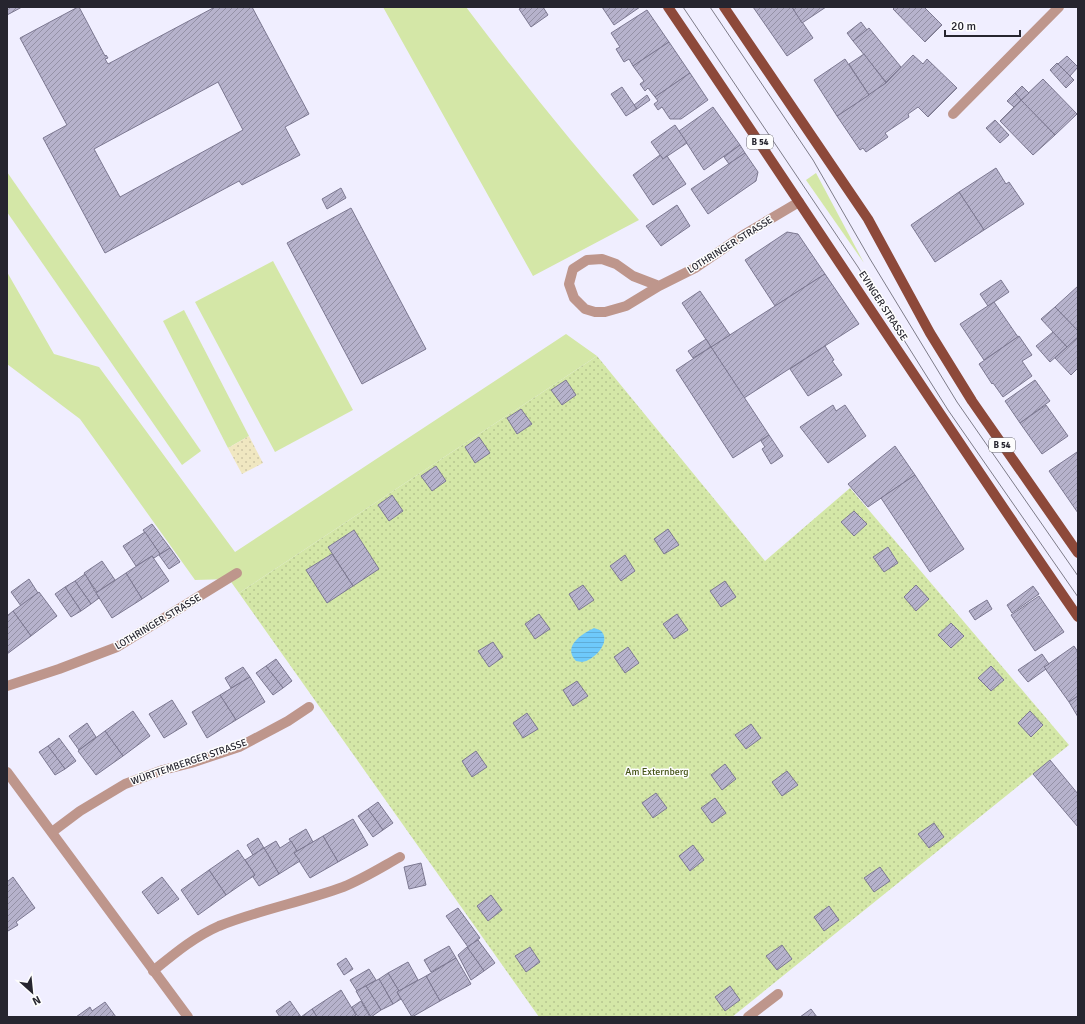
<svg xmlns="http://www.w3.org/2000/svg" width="1085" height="1024" font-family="Signika,sans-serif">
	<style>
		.green { fill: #d4e7a7 }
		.sand { fill: url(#sand-dots) }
		.garden { fill: url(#garden-dots) }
		.water { fill: url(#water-rules) }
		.building { fill: url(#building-hatch); stroke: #7c7891; fill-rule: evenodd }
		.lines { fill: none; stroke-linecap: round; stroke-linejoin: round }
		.minor { stroke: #be968c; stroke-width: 10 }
		.major { stroke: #8d493a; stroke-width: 10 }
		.tram { stroke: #7e7c89; stroke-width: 1 }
		.labels { text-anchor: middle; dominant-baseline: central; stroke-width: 3; stroke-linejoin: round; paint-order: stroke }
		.shield { fill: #fdfdfd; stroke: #66666d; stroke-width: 1 }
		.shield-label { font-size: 9px; font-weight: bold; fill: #26252f }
		.street-label { font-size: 10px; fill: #26252f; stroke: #fdfdfd }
		.park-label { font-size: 10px; fill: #455417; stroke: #fdfdfd }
	</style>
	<defs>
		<pattern id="sand-dots" width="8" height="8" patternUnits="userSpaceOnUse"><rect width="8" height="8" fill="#f0e7c1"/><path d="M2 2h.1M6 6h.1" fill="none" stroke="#cec6a6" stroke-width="1.8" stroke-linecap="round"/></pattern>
		<pattern id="garden-dots" width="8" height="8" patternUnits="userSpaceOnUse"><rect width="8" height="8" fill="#d4e7a7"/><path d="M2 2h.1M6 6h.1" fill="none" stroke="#b6c690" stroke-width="1.8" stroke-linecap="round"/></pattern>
		<pattern id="water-rules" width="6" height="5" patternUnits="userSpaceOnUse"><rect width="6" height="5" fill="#6ec9fb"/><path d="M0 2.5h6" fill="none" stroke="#5facd7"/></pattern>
		<pattern id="building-hatch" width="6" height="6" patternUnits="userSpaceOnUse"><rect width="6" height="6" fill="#b6b2cc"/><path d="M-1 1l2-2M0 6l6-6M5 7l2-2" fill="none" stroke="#9491a6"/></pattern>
	</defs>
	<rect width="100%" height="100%" fill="#f0eeff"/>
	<g class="green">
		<path d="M383,7H466C521,80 578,151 639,220L533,276Z"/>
		<polygon points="7,172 201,451 182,465 7,212"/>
		<polygon points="816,173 864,263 806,180"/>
		<polygon points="273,261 353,410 275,452 195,302"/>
		<polygon points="7,272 54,354 99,367 235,552 566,334 597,356 239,593 229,579 195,580 80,419 7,364"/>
		<polygon points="184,310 249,436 228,448 163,321"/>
	</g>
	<polygon class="sand" points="249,436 263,463 242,474 228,448"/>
	<polygon class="garden" points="597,356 765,561 850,488 1069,745 732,1017 539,1017 239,593"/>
	<path class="water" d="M594,628C597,629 601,630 602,632C611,643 593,661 582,662C580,662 578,661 576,661C562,646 582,634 594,628Z"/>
	<g class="building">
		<polygon points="7,7 22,7 7,15"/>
		<path d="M78,7H79L105,56L106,55L108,58L105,59L108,64L215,7H252L309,114L285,127L300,155L242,185L239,181L105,253L43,138L67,125L20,38ZM218,82L243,130L120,197L94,149Z"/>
		<polygon points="523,7 543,7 548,15 531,27 519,9"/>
		<polygon points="602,7 640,7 614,25"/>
		<polygon points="753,7 792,7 813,38 787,56"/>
		<polygon points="792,7 826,7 802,23"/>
		<polygon points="895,7 924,7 942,25 925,42 893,9"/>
		<polygon points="647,10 669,42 633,66 629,59 624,62 616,49 620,47 611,33"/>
		<polygon points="861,22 867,30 853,41 847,33"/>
		<polygon points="869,28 901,67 886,82 853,41"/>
		<polygon points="669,42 690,73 655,97 648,88 645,91 640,84 644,81 633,66"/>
		<polygon points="864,54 886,83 869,95 849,64"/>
		<polygon points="913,55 923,64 927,59 957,88 928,117 918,107 908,114 909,117 885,133 888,137 866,152 863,148 860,150 837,116 886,83"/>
		<polygon points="1067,56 1078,67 1070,76 1058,64"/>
		<polygon points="845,59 869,95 837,116 814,80"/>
		<polygon points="1057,63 1074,80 1066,88 1050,70"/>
		<polygon points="690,73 708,100 681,119 670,119 662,107 658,110 654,104 658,101 655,97"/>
		<polygon points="1043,79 1077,114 1055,135 1021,100"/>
		<polygon points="1022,86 1029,93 1021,100 1015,93"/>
		<polygon points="622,87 637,109 626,116 611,94"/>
		<polygon points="1015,93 1021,100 1014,107 1007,101"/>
		<polygon points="647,95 650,100 637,109 634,105"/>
		<polygon points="1021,100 1055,135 1033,155 1000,121"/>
		<polygon points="713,107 740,145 704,170 679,131"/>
		<polygon points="995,120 1009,135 1000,143 986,128"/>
		<polygon points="675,125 687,143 663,159 651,142"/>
		<polygon points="740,145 745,153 729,164 724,157"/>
		<polygon points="745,153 758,172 756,181 708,214 691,189"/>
		<polygon points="660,155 663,159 667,156 686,184 653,205 633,175"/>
		<polygon points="996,168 1006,184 1009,182 1024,204 984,230 959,192"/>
		<polygon points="341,188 346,198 327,209 322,199"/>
		<polygon points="959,192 984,230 935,262 911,225"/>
		<polygon points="677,205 690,226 661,246 646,226"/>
		<polygon points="351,208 426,349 362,384 287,243"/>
		<polygon points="787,232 798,234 825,274 775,306 745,260"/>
		<polygon points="825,274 859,324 744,398 711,347"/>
		<polygon points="1001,280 1009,292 988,306 980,294"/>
		<polygon points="1078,286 1078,331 1055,307"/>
		<polygon points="700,291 730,335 711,347 682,303"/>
		<polygon points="994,302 1018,337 984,360 960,324"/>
		<polygon points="1055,307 1078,331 1078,337 1067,347 1041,319"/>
		<polygon points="1053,332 1067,347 1050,362 1036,346"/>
		<polygon points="1019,336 1032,355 1022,361 1032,376 1003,397 993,383 992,384 979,364"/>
		<polygon points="1078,337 1078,368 1071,375 1055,358"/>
		<polygon points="706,339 711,347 693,358 688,351"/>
		<polygon points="825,346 834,360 832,361 842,375 808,396 790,369"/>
		<polygon points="711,347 769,435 733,458 676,370"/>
		<polygon points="566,380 576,395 562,405 551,390"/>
		<polygon points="1035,380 1050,401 1020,423 1005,401"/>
		<polygon points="833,405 836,411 845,405 866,436 828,463 800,427"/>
		<polygon points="1046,405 1068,436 1042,454 1020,423"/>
		<polygon points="521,409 532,424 517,434 507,418"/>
		<polygon points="769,435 783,456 771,464 762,449 765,447 761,441"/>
		<polygon points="479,437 490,453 475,463 465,447"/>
		<polygon points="895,446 915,475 868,507 848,484"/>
		<polygon points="1077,452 1078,453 1078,513 1049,471"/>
		<polygon points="436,466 446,481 432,491 421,476"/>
		<polygon points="915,475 964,549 930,572 881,498"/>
		<polygon points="392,495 403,511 389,521 378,505"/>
		<polygon points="854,511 867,524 854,536 841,522"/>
		<polygon points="152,524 170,548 160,554 143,530"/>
		<polygon points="668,529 679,545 664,554 654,539"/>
		<polygon points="354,530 379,569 353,586 328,547"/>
		<polygon points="145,532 160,554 154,558 152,556 136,566 123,546"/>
		<polygon points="888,547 898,563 884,572 873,557"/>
		<polygon points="170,548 180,562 169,569 159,555"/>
		<polygon points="332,554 353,586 327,603 306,570"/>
		<polygon points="625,555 635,571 621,581 610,566"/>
		<polygon points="152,556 169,581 142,599 126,573"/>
		<polygon points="102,561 115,580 97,592 84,573"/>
		<polygon points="126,573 142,599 112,618 96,593"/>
		<polygon points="85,574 99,598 91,604 75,581"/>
		<polygon points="29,579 38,593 21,606 11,592"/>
		<polygon points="75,581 91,604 81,611 65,587"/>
		<polygon points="725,581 736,597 721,607 710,591"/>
		<polygon points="583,585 594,600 579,610 569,594"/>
		<polygon points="916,585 929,599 916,611 904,597"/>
		<polygon points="1033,586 1039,594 1012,613 1007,605"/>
		<polygon points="65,587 81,611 71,617 55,594"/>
		<polygon points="39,592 57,616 31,636 13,611"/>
		<polygon points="1039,596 1064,632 1035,651 1011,615"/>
		<polygon points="987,600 992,609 975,620 969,611"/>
		<polygon points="13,611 31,636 7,654 7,616"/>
		<polygon points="539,614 550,629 535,639 525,624"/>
		<polygon points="677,614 688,630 674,639 663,624"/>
		<polygon points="951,623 964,636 951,648 938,635"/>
		<polygon points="493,642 503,657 489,667 478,651"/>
		<polygon points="1074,646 1078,652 1078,696 1069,702 1044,667"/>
		<polygon points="628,647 639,663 625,673 614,657"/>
		<polygon points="1042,654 1049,664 1044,667 1046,669 1028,682 1018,670"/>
		<polygon points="276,659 292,681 283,688 266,666"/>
		<polygon points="266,666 283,688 273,695 256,673"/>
		<polygon points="991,666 1004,680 991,691 978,678"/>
		<polygon points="243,667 250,677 231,688 225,678"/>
		<polygon points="250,677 265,702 236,720 220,695"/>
		<polygon points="577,681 588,696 573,706 563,690"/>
		<polygon points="220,695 236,720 207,738 192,712"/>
		<polygon points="1078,696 1078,717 1069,702"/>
		<polygon points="172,700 187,724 164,738 149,714"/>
		<polygon points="133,711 150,736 123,756 105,731"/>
		<polygon points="1030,711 1043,725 1031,737 1018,723"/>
		<polygon points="527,713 538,729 523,738 513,723"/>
		<polygon points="87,723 96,737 79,750 69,736"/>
		<polygon points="751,724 761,738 746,749 735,735"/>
		<polygon points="105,731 123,756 96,775 78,751"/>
		<polygon points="59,738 76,761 65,769 48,746"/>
		<polygon points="48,746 65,769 55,775 39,752"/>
		<polygon points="476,751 487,767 472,777 462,761"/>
		<polygon points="1050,760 1078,794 1078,827 1033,774"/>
		<polygon points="725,764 736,779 722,790 711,775"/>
		<polygon points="787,771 798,785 782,796 772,782"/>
		<polygon points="656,793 667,808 653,818 642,803"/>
		<polygon points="715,798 726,813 712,823 701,808"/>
		<polygon points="378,802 393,823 383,830 368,809"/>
		<polygon points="368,809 383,830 373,837 358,816"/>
		<polygon points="353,819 368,845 338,862 323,836"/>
		<polygon points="934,823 944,837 929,848 918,834"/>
		<polygon points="306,829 313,842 297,851 289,839"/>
		<polygon points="323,836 338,862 310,878 294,853"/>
		<polygon points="258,838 264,848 253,855 247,845"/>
		<polygon points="276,841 280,848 291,841 297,851 294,853 300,861 279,874 264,848"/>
		<polygon points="693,845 704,860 690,871 679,856"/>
		<polygon points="264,848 279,874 259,886 253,877 255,875 245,860"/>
		<polygon points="238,850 255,875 226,895 209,870"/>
		<polygon points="421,863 426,885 409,889 404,867"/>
		<polygon points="880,867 890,881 874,892 864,878"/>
		<polygon points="209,870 226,895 198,915 181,890"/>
		<polygon points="13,877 35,908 16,922 18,925 8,931 7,930 7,882"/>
		<polygon points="162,877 179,899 158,914 142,892"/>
		<polygon points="491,895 502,910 488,921 477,906"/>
		<polygon points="829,906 839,920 824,931 814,917"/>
		<polygon points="458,908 480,938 468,947 446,916"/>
		<polygon points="478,940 495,963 484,971 467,947"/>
		<polygon points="782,945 792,959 777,970 766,956"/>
		<polygon points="449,946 456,958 431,972 424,960"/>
		<polygon points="467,947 484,971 471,980 458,955"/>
		<polygon points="530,947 540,962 526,972 515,956"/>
		<polygon points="346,958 353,969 344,975 337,964"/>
		<polygon points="456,958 471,984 440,1001 426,976"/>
		<polygon points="408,962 418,980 399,991 388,973"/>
		<polygon points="369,969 376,980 357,991 350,980"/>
		<polygon points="388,973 399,991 397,992 401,999 393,1004 379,979"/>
		<polygon points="426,976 440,1001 412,1017 397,992"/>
		<polygon points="379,979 393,1004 381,1010 366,986"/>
		<polygon points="366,986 381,1010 371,1017 356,991"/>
		<polygon points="730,986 740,1000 725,1011 715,997"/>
		<polygon points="341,990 356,1015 353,1017 317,1017 312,1009"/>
		<polygon points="290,1001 301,1017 280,1017 276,1011"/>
		<polygon points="361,1001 370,1017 358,1017 352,1007"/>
		<polygon points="105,1002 116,1017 76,1017 90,1007 92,1011"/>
		<polygon points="312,1009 317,1017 301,1017"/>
		<polygon points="811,1009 817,1017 800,1017"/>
	</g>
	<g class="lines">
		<g class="minor">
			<polyline points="953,114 1059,7"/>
			<polyline points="659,286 633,276 616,264 602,259 587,260 573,269 569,284 574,298 585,309 595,312 605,312 626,306 659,286 695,268 745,234 799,202"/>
			<polyline points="7,686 59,669 117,647 237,573"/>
			<polyline points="7,772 188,1017"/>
			<polyline points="52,832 80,811 125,784 163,770 191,763 239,747 288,721 309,707"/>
			<path d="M153,971C174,954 194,937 219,926C259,910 302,902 343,887C363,879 382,867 400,857"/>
			<polyline points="748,1017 778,994"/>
		</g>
		<g class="major">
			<path d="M668,7C806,210 939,416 1078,617"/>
			<polyline points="724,7 868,219 930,333 972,401 1078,553"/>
		</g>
		<g class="tram">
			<polyline points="683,7 858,267 948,410 1078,597"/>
			<polyline points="710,7 813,160 870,259 957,402 1078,576"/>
		</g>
	</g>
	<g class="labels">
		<g class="shield">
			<rect x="747" y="135" width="26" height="14" rx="3"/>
			<rect x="989" y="438" width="26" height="14" rx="3"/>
		</g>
		<g class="shield-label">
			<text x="760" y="142">B 54</text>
			<text x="1002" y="445">B 54</text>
		</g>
		<g class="street-label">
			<text transform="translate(730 245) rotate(-32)">LOTHRINGER STRASSE</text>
			<text transform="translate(883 306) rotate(57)">EVINGER STRASSE</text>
			<text transform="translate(158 622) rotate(-31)">LOTHRINGER STRASSE</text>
			<text transform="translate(189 762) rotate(-19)">WÜRTTEMBERGER STRASSE</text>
		</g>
		<g class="park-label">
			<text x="657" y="772">Am Externberg</text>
		</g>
	</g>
	<rect width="1085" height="1024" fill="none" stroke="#26252f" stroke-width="16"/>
	<g transform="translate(32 992) rotate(153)" stroke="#fdfdfd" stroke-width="3" paint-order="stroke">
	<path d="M0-3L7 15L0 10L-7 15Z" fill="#26252f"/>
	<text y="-6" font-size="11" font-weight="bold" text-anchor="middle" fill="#26252f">N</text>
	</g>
	<path d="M945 30v6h75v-6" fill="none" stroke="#26252f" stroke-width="2"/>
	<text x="951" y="30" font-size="12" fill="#26252f" stroke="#fdfdfd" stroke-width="3" paint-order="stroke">20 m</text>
</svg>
